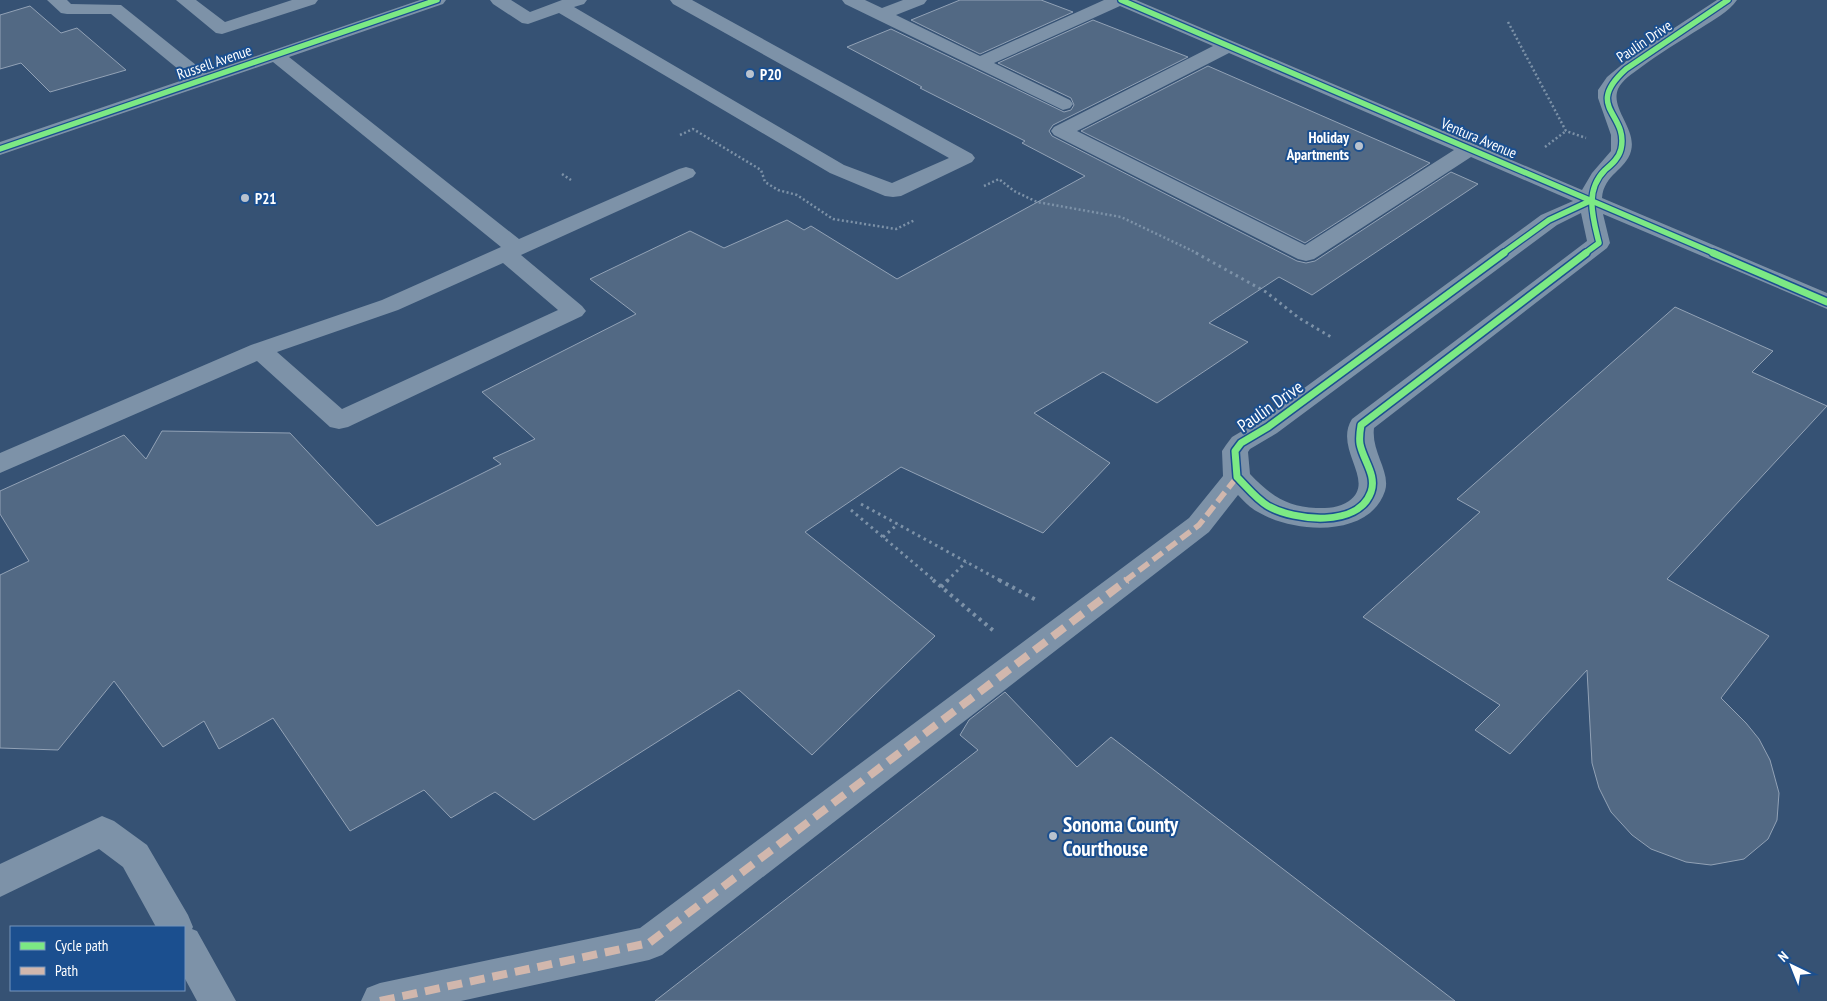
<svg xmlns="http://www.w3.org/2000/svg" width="1827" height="1001" font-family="'PT Sans Narrow',sans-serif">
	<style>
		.building { fill: #526984; stroke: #92a2b6 }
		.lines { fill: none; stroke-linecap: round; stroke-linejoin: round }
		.path-far2 { stroke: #7d92a8; stroke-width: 2.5; stroke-dasharray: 2 2.5; stroke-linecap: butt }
		.path-far1 { stroke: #7d92a8; stroke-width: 3; stroke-dasharray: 2.5 4; stroke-linecap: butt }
		.path { stroke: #7d92a8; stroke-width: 4; stroke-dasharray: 3 4.5; stroke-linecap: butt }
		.minor { fill: #7d92a8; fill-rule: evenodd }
		.quiet-far1 { stroke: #d1b7ad; stroke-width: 5.5; stroke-dasharray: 12 5.5; stroke-linecap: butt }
		.quiet { stroke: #d1b7ad; stroke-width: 8; stroke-dasharray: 15 8; stroke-linecap: butt }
		.cycleway-far1-casing { stroke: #1b4f8f; stroke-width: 8 }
		.cycleway-casing { stroke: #1b4f8f; stroke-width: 10 }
		.cycleway-far1 { stroke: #7ce984; stroke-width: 5.5 }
		.cycleway { stroke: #7ce984; stroke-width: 7 }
		.poi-dot { fill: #b9c2ce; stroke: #1b4f8f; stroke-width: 2 }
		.labels { text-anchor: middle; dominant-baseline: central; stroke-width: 4; stroke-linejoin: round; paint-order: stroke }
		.far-street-label { font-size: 15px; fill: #fff; stroke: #1b4f8f }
		.far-poi-label { font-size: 15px; font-weight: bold; fill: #fff; stroke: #1b4f8f; text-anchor: start }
		.street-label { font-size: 18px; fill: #fff; stroke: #1b4f8f }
		.near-poi-label { font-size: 21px; font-weight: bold; fill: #fff; stroke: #1b4f8f; text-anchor: start }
	</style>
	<rect width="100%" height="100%" fill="#365274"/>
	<g class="building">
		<polygon points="960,0 1041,0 1073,12 980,54 911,20"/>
		<polygon points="30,6 61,33 77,28 126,70 50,92 21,63 0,69 0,15"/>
		<polygon points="1093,20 1188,57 1053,125 1049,131 1052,136 1297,261 1306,263 1315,261 1451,172 1478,184 1312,295 1279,277 1209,323 1248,342 1157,403 1103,372 1034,413 1110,463 1043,533 901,467 805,532 935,636 812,755 739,690 534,820 495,792 451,818 424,790 350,831 273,718 219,749 204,721 163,747 114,681 58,750 0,748 0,575 29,561 0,514 0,491 124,435 146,459 162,431 290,433 377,526 501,464 493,458 535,439 482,392 636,314 590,279 690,231 724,248 787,220 804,230 811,226 897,279 1085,176 1022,143 1025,141 920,88 922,87 847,47 891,29 1064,112 1071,110 1074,105 1071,98 998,63"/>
		<polygon points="1208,66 1430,163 1305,243 1081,131"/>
		<polygon points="1675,307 1773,351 1752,372 1827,406 1667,579 1769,636 1721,698 1746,723 1759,739 1770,760 1779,793 1777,820 1768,839 1744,859 1711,865 1686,862 1651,849 1632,835 1611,812 1599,788 1592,763 1587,670 1510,754 1475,730 1500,705 1363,617 1480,512 1457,499"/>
		<polygon points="1005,692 1077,767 1111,737 1455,1001 655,1001 978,750 960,735 969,720"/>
	</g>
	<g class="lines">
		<g class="path-far2">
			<polyline points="1508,22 1566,131 1586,138"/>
			<polyline points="680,135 693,129 761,170 765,182 778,190 797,195 833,219 896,229 915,220"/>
			<polyline points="1545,147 1566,131"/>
			<polyline points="562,174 571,180"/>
			<polyline points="984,186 999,179 1014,191 1037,202 1121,217 1199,254"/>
		</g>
		<g class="path-far1">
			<polyline points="1196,253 1266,292 1299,318 1331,337"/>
			<polyline points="861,504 1001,581"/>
			<polyline points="851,510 935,581"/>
			<polyline points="883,537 898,524"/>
			<polyline points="947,581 966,562"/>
		</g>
		<g class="path">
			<polyline points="933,580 995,632"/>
			<polyline points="999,580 1038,601"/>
			<polyline points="941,587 948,580"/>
		</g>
		<g class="minor">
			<path d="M47,0H67L71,4L121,5L206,73L420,0H446L443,4L289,57L519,239L679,169L686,167L693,169L696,173L693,177L521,255L582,306L586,311L582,316L348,427L339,429L330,427L257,361L0,473V453L251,345L382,300L501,247L273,62L0,155V142L189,78L111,14H67L61,13ZM503,263L558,310L342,409L277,352L398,310Z"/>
			<polygon points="176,0 196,0 225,22 292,0 318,0 315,4 222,34 216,33"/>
			<polygon points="490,0 511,0 530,12 562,0 587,0 584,4 574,7 844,165 892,183 949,158 673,4 670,0 692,0 972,154 975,158 972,162 901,196 893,197 885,196 830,173 559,13 528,24 522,23 493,4"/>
			<path d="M842,0H865L882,8L903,0H927L924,4L896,15L980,56L1104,0H1136L1582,190L1592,173L1611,151V135L1598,98V90L1607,77L1636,53L1717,0H1737C1729,12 1713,20 1701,28C1680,41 1660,53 1640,68C1633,73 1622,80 1618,89C1610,109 1637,129 1631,151C1626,170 1604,174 1602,198L1827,293V309L1603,214L1610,243L1607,248L1374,428C1371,452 1391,472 1385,491C1369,539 1293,533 1258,512C1250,508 1244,501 1238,495L1209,532L662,955L649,960L461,1001H361L367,988L380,983L640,928L1189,518L1223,476L1222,451L1226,445L1232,437L1259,421L1541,215L1573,201L1471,157L1314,259L1306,261L1298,259L1054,135L1051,131L1054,127L1213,46L1120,6L994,63L1070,100L1073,104L1070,108L1063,110L845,4ZM1229,53L1454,150L1305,245L1077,131ZM1581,213L1587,241L1352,419C1333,449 1377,481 1349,501C1339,508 1328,508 1316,508C1287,507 1270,495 1250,474L1248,452L1250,449L1277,433L1557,225Z"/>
			<polygon points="102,816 114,821 147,845 188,915 193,927 192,929 197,931 236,1001 197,1001 184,977 184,927 156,927 123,867 99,849 0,897 0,864"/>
		</g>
		<polyline class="quiet-far1" points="1125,581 1199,525 1237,477"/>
		<polyline class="quiet" points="380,1001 649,943 1127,580"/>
		<g class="cycleway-far1-casing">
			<g id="cycleway-far1">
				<polyline points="1121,0 1716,254"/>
				<polyline points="0,149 437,0"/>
				<polyline points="1502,254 1549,220 1590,201"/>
				<path d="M1584,254L1599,243C1593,218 1584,191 1605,170C1612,164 1619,158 1621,149C1629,113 1583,108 1626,69L1728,0"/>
			</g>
		</g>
		<g class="cycleway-casing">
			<g id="cycleway">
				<path d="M1504,253L1268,427L1241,443L1235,451L1237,477C1247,487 1256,499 1268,506C1295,521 1358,528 1371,492C1377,475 1363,460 1360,444C1359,438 1360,431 1361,425L1586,253"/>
				<polyline points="1713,253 1827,302"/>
			</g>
		</g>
		<use href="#cycleway-far1" class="cycleway-far1"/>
		<use href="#cycleway" class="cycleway"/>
	</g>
	<g class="poi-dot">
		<circle cx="750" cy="74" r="5"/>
		<circle cx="1359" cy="146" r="5"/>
		<circle cx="245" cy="198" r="5"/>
		<circle cx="1053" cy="836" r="5"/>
	</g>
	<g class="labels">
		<g class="far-street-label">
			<text transform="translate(1644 41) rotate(-34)">Paulin Drive</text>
			<text transform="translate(214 62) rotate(-19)">Russell Avenue</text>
			<text transform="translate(1479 138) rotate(23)">Ventura Avenue</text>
		</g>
		<g class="far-poi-label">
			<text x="760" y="74">P20</text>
			<text x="1349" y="137" text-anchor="end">Holiday<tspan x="1349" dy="17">Apartments</tspan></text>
			<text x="255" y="198">P21</text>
		</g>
		<g class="street-label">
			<text transform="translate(1270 406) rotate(-35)">Paulin Drive</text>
		</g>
		<g class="near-poi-label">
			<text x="1063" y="824">Sonoma County<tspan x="1063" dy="24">Courthouse</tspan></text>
		</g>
	</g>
	<rect x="10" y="926" width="175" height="65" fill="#1b4f8f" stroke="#7695bc"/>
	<rect x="20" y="942" width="25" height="8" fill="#7ce984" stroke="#7695bc"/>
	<text x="55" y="951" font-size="15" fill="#ffffff">Cycle path</text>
	<rect x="20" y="967" width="25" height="8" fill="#d1b7ad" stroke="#7695bc"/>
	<text x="55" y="976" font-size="15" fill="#ffffff">Path</text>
	<g transform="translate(1792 966) rotate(317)" stroke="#1b4f8f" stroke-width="4" paint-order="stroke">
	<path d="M0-4L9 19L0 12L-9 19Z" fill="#ffffff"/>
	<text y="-8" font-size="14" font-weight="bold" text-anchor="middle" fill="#ffffff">N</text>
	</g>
</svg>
